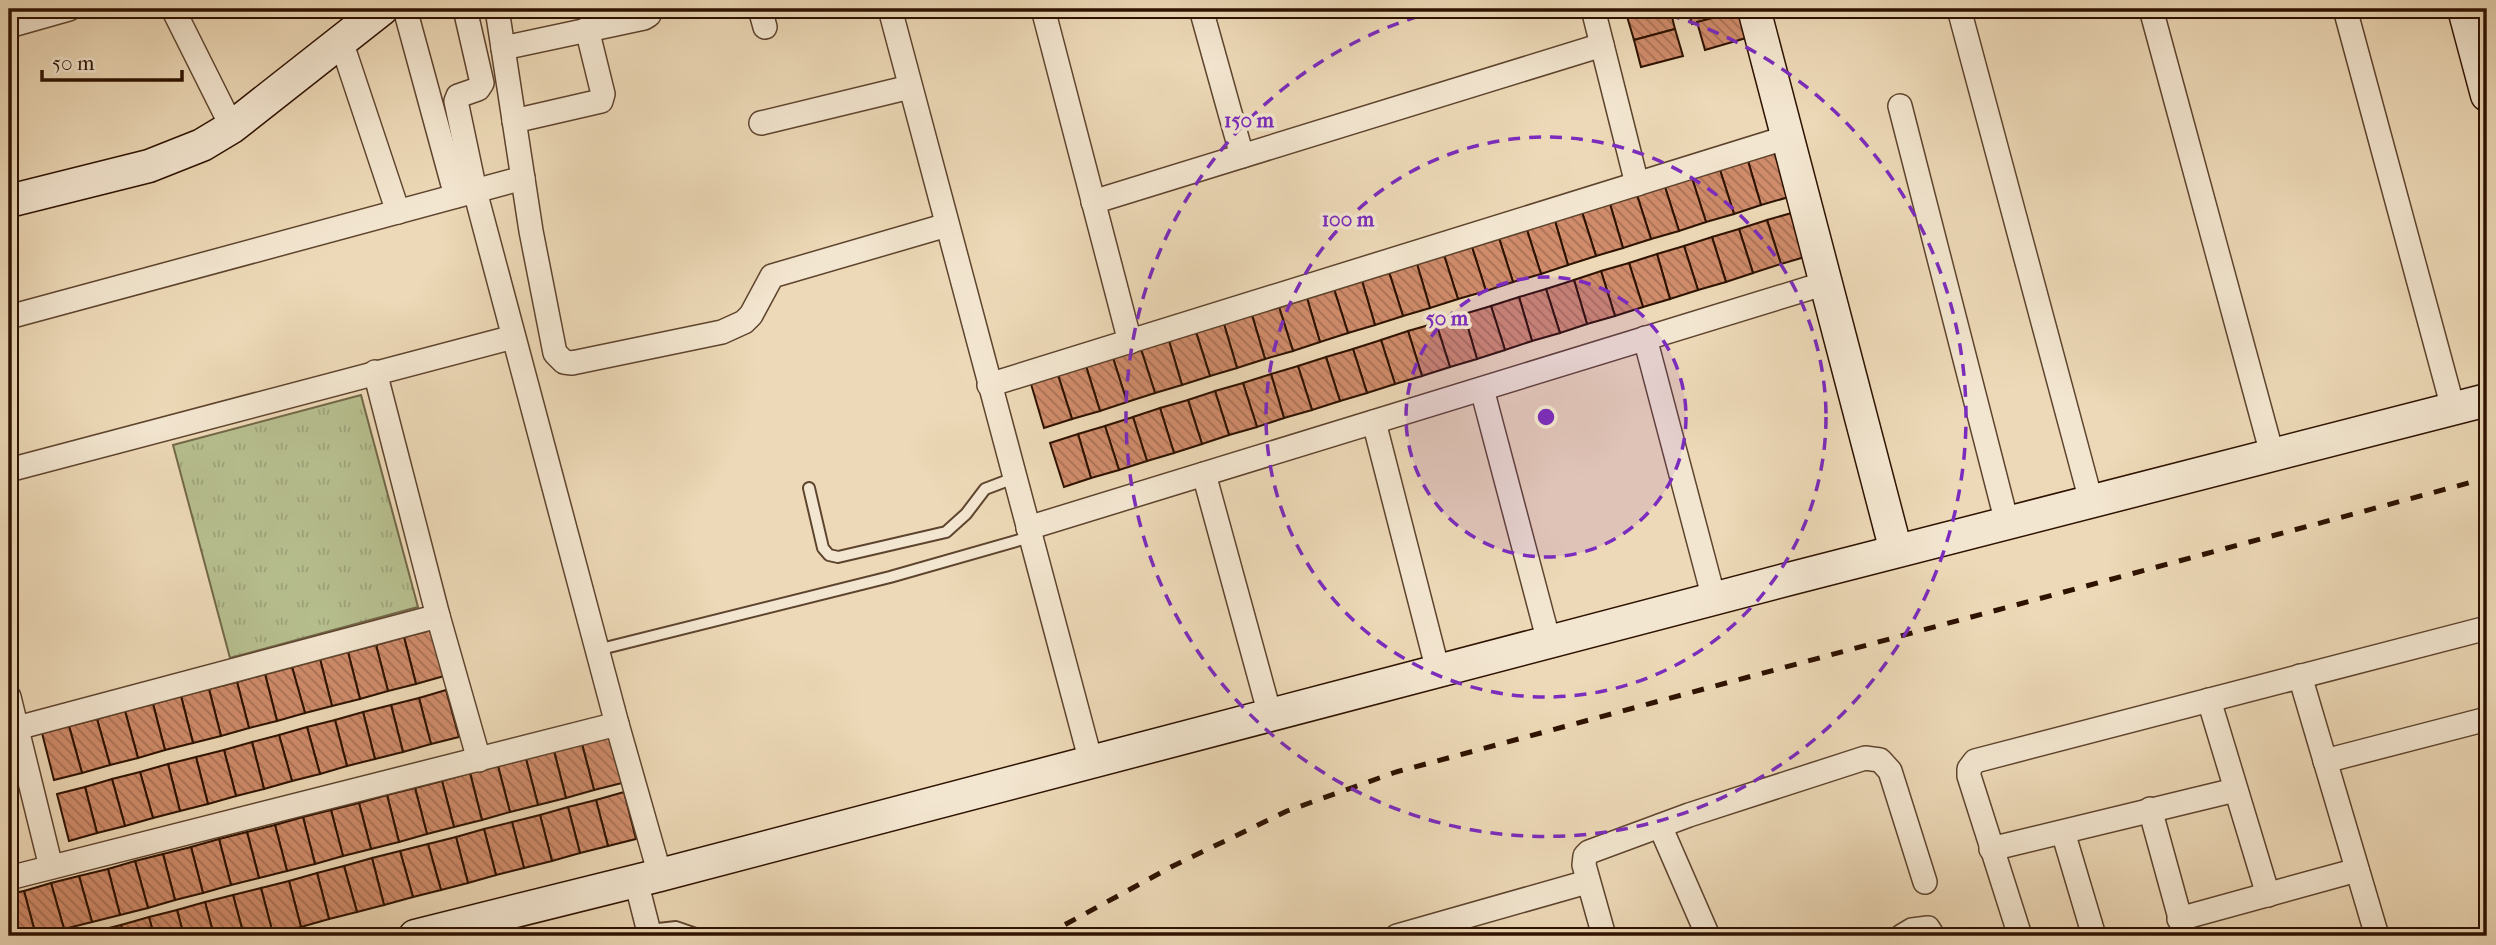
<svg xmlns="http://www.w3.org/2000/svg" width="2496" height="945" font-family="'IM FELL French Canon',serif">
	<style>
		.park { fill: url(#park-tufts); stroke: #726848; stroke-width: 2 }
		.building { fill: url(#building-back-hatch); stroke: #2e1200; stroke-width: 2 }
		.lines { fill: none; stroke-linecap: round; stroke-linejoin: round }
		.lane-casing { stroke: #5e442e; stroke-width: 14 }
		.street-casing { stroke: #5e442e; stroke-width: 26 }
		.secondary-casing { stroke: #2e1200; stroke-width: 35 }
		.lane { stroke: #f3e6d0; stroke-width: 10 }
		.street { stroke: #f3e6d0; stroke-width: 23 }
		.secondary { stroke: #f3e6d0; stroke-width: 32 }
		.rail { stroke: #2e1200; stroke-width: 5; stroke-dasharray: 12 12; stroke-linecap: butt }
		.ring { fill: none; stroke: #7b2cbf; stroke-width: 3.5; stroke-dasharray: 12 9 }
		.centre { fill: #7b2cbf; stroke: #f3e6d0; stroke-width: 3.5 }
		.ring-label { font-size: 21px; text-anchor: middle; font-weight: bold; fill: #7b2cbf; stroke: #f3e6d0; stroke-width: 7; stroke-linejoin: round; paint-order: stroke }
	</style>
	<defs>
		<pattern id="park-tufts" width="24" height="20" patternUnits="userSpaceOnUse" patternTransform="scale(1.75)"><rect width="24" height="20" fill="#b7bf8f"/><path d="M3 7l-1-3M5 7V3M7 7l1-3M15 17l-1-3M17 17v-4M19 17l1-3" fill="none" stroke="#9ea37a"/></pattern>
		<pattern id="building-back-hatch" width="6" height="6" patternUnits="userSpaceOnUse" patternTransform="scale(1.75)"><rect width="6" height="6" fill="#d08c6b"/><path d="M-1 5l2 2M0 0l6 6M5-1l2 2" fill="none" stroke="#a97156"/></pattern>
	</defs>
	<rect width="100%" height="100%" fill="#edd9b7"/>
	<filter id="stains"><feTurbulence type="fractalNoise" baseFrequency=".00286" numOctaves="4"/><feColorMatrix values="0 0 0 0 .2 0 0 0 0 .09 0 0 0 0 .02 0 0 0 .5 -.17"/></filter>
	<radialGradient id="worn" r=".72"><stop offset=".6" stop-color="#630" stop-opacity="0"/><stop offset="1" stop-color="#630" stop-opacity=".3"/></radialGradient>
	<polygon class="park" points="361,395 418,607 230,658 173,445"/>
	<g class="building">
		<polygon points="1641,9 1670,9 1675,29 1634,40 1626,13"/>
		<polygon points="1688,9 1738,9 1739,11 1692,24"/>
		<polygon points="1739,11 1746,38 1705,50 1697,22"/>
		<polygon points="1675,29 1683,56 1641,67 1634,40"/>
		<polygon points="1775,153 1789,197 1761,205 1748,161"/>
		<polygon points="1748,161 1761,205 1734,214 1720,170"/>
		<polygon points="1720,170 1734,214 1706,222 1692,178"/>
		<polygon points="1692,178 1706,222 1679,231 1665,187"/>
		<polygon points="1665,187 1679,231 1651,239 1637,195"/>
		<polygon points="1637,195 1651,239 1623,248 1610,204"/>
		<polygon points="1610,204 1623,248 1596,256 1582,212"/>
		<polygon points="1582,212 1596,256 1568,265 1555,221"/>
		<polygon points="1795,212 1808,256 1781,264 1767,220"/>
		<polygon points="1767,220 1781,264 1753,273 1739,229"/>
		<polygon points="1555,221 1568,265 1541,274 1527,230"/>
		<polygon points="1739,229 1753,273 1726,282 1712,237"/>
		<polygon points="1527,230 1541,274 1513,282 1499,238"/>
		<polygon points="1712,237 1726,282 1698,290 1684,246"/>
		<polygon points="1499,238 1513,282 1486,291 1472,247"/>
		<polygon points="1684,246 1698,290 1670,299 1657,254"/>
		<polygon points="1472,247 1486,291 1458,299 1444,255"/>
		<polygon points="1657,254 1670,299 1643,307 1629,263"/>
		<polygon points="1444,255 1458,299 1430,308 1417,264"/>
		<polygon points="1629,263 1643,307 1615,316 1601,271"/>
		<polygon points="1417,264 1430,308 1403,316 1389,272"/>
		<polygon points="1601,271 1615,316 1587,324 1574,280"/>
		<polygon points="1389,272 1403,316 1375,325 1362,281"/>
		<polygon points="1574,280 1587,324 1560,333 1546,289"/>
		<polygon points="1362,281 1375,325 1348,333 1334,289"/>
		<polygon points="1334,289 1348,333 1320,342 1307,298"/>
		<polygon points="1546,289 1560,333 1532,341 1519,297"/>
		<polygon points="1519,297 1532,341 1505,350 1491,306"/>
		<polygon points="1307,298 1320,342 1293,351 1279,307"/>
		<polygon points="1491,306 1505,350 1477,359 1464,314"/>
		<polygon points="1279,307 1293,351 1265,359 1252,315"/>
		<polygon points="1464,314 1477,359 1450,367 1436,323"/>
		<polygon points="1252,315 1265,359 1237,368 1224,324"/>
		<polygon points="1436,323 1450,367 1422,376 1408,331"/>
		<polygon points="1224,324 1237,368 1210,376 1196,332"/>
		<polygon points="1408,331 1422,376 1395,384 1381,340"/>
		<polygon points="1196,332 1210,376 1182,385 1169,341"/>
		<polygon points="1381,340 1395,384 1367,393 1353,349"/>
		<polygon points="1169,341 1182,385 1155,393 1141,349"/>
		<polygon points="1141,349 1155,393 1127,402 1113,358"/>
		<polygon points="1353,349 1367,393 1340,401 1326,357"/>
		<polygon points="1326,357 1340,401 1312,410 1298,366"/>
		<polygon points="1113,358 1127,402 1100,411 1086,366"/>
		<polygon points="1086,366 1100,411 1072,419 1058,375"/>
		<polygon points="1298,366 1312,410 1284,418 1271,374"/>
		<polygon points="1271,374 1284,418 1257,427 1243,383"/>
		<polygon points="1058,375 1072,419 1044,428 1031,384"/>
		<polygon points="1243,383 1257,427 1229,435 1215,391"/>
		<polygon points="1215,391 1229,435 1202,444 1188,400"/>
		<polygon points="1188,400 1202,444 1174,453 1160,408"/>
		<polygon points="1160,408 1174,453 1147,461 1133,417"/>
		<polygon points="1133,417 1147,461 1119,470 1105,426"/>
		<polygon points="1105,426 1119,470 1091,478 1078,434"/>
		<polygon points="1078,434 1091,478 1064,487 1050,443"/>
		<polygon points="431,630 444,676 416,684 404,637"/>
		<polygon points="404,637 416,684 388,691 376,645"/>
		<polygon points="376,645 388,691 360,699 348,652"/>
		<polygon points="348,652 360,699 332,706 320,659"/>
		<polygon points="320,659 332,706 305,713 292,667"/>
		<polygon points="292,667 305,713 277,721 265,674"/>
		<polygon points="265,674 277,721 249,728 237,682"/>
		<polygon points="237,682 249,728 221,736 209,689"/>
		<polygon points="209,689 221,736 193,743 181,696"/>
		<polygon points="446,690 459,737 431,744 419,698"/>
		<polygon points="181,696 193,743 165,750 153,704"/>
		<polygon points="419,698 431,744 403,752 391,705"/>
		<polygon points="153,704 165,750 138,758 125,711"/>
		<polygon points="391,705 403,752 375,759 363,712"/>
		<polygon points="125,711 138,758 110,765 97,719"/>
		<polygon points="363,712 375,759 347,766 335,720"/>
		<polygon points="97,719 110,765 82,773 69,726"/>
		<polygon points="335,720 347,766 320,774 307,727"/>
		<polygon points="69,726 82,773 54,780 42,733"/>
		<polygon points="307,727 320,774 292,781 279,735"/>
		<polygon points="279,735 292,781 264,789 252,742"/>
		<polygon points="610,737 622,783 594,790 582,744"/>
		<polygon points="252,742 264,789 236,796 224,750"/>
		<polygon points="582,744 594,790 566,798 554,751"/>
		<polygon points="224,750 236,796 208,804 196,757"/>
		<polygon points="554,751 566,798 538,805 526,759"/>
		<polygon points="196,757 208,804 180,811 168,764"/>
		<polygon points="526,759 538,805 510,812 498,766"/>
		<polygon points="168,764 180,811 153,818 140,772"/>
		<polygon points="498,766 510,812 482,820 470,773"/>
		<polygon points="140,772 153,818 125,826 112,779"/>
		<polygon points="470,773 482,820 454,827 442,781"/>
		<polygon points="112,779 125,826 97,833 85,787"/>
		<polygon points="442,781 454,827 427,834 415,788"/>
		<polygon points="85,787 97,833 69,841 57,794"/>
		<polygon points="415,788 427,834 399,842 387,795"/>
		<polygon points="624,792 636,839 608,846 596,800"/>
		<polygon points="387,795 399,842 371,849 359,803"/>
		<polygon points="596,800 608,846 580,853 568,807"/>
		<polygon points="359,803 371,849 343,856 331,810"/>
		<polygon points="568,807 580,853 552,861 540,815"/>
		<polygon points="331,810 343,856 315,864 303,817"/>
		<polygon points="540,815 552,861 524,868 512,822"/>
		<polygon points="303,817 315,864 287,871 275,825"/>
		<polygon points="512,822 524,868 496,875 484,829"/>
		<polygon points="275,825 287,871 259,878 247,832"/>
		<polygon points="484,829 496,875 468,883 456,837"/>
		<polygon points="247,832 259,878 231,885 219,839"/>
		<polygon points="456,837 468,883 441,890 428,844"/>
		<polygon points="219,839 231,885 203,893 191,847"/>
		<polygon points="428,844 441,890 413,897 400,851"/>
		<polygon points="191,847 203,893 175,900 163,854"/>
		<polygon points="400,851 413,897 384,905 372,858"/>
		<polygon points="163,854 175,900 148,908 135,861"/>
		<polygon points="372,858 384,905 357,912 344,866"/>
		<polygon points="135,861 148,908 120,915 108,869"/>
		<polygon points="344,866 357,912 329,919 317,873"/>
		<polygon points="108,869 120,915 92,922 79,876"/>
		<polygon points="317,873 329,919 301,927 289,881"/>
		<polygon points="79,876 92,922 64,929 51,883"/>
		<polygon points="289,881 301,927 273,934 261,888"/>
		<polygon points="51,883 64,929 36,936 24,891"/>
		<polygon points="261,888 273,934 244,936 233,895"/>
		<polygon points="24,891 36,936 9,936 9,894"/>
		<polygon points="233,895 244,936 214,936 205,902"/>
		<polygon points="205,902 214,936 184,936 177,910"/>
		<polygon points="177,910 184,936 154,936 149,917"/>
		<polygon points="149,917 154,936 124,936 121,925"/>
		<polygon points="121,925 124,936 95,936 93,932"/>
	</g>
	<g class="lines">
		<g class="lane-casing">
			<g id="lane">
				<polyline points="809,488 823,548 829,555 838,557 946,532 966,514 985,489 1014,478"/>
				<polyline points="597,650 890,577 1030,537"/>
				<polyline points="649,930 676,927 702,936"/>
			</g>
		</g>
		<g class="street-casing">
			<g id="street">
				<polyline points="173,9 232,127"/>
				<polyline points="405,9 456,196"/>
				<polyline points="465,9 482,83 478,89 458,96 456,101 475,191 617,724 660,875"/>
				<polyline points="497,9 531,231 555,353 564,362 572,363 722,332 744,322 751,315 772,276 947,225"/>
				<polyline points="760,9 765,27"/>
				<polyline points="890,9 1091,762"/>
				<polyline points="1043,9 1130,342"/>
				<polyline points="1201,9 1242,156"/>
				<polyline points="1593,9 1637,184"/>
				<polyline points="1959,9 2091,501"/>
				<polyline points="2151,9 2272,454"/>
				<polyline points="2345,9 2453,408"/>
				<polyline points="9,26 69,9"/>
				<polyline points="341,41 398,212"/>
				<polyline points="503,48 644,18 649,15 651,9"/>
				<polyline points="1900,106 2007,523"/>
				<polyline points="514,121 601,101 603,94 587,29"/>
				<polyline points="761,123 910,87"/>
				<polyline points="1093,202 1602,45"/>
				<polyline points="9,317 523,178"/>
				<polyline points="1645,338 1714,599"/>
				<polyline points="375,372 438,616 479,760"/>
				<polyline points="989,385 1788,137"/>
				<polyline points="1482,389 1549,642"/>
				<polyline points="1374,422 1438,671"/>
				<polyline points="9,470 513,337"/>
				<polyline points="1204,474 1270,715"/>
				<polyline points="1028,528 1826,283"/>
				<polyline points="2300,676 2377,936"/>
				<polyline points="9,697 51,867"/>
				<polyline points="2209,700 2268,895"/>
				<polyline points="17,728 438,616"/>
				<polyline points="2325,761 2487,719"/>
				<polyline points="2150,809 2185,936"/>
				<polyline points="1660,826 1708,936"/>
				<polyline points="2063,832 2094,936"/>
				<polyline points="1991,849 2235,790"/>
				<polyline points="9,878 617,724"/>
				<polyline points="636,881 650,936"/>
				<polyline points="2179,919 2357,870"/>
				<polyline points="1397,936 1587,882"/>
				<polyline points="1604,936 1584,865 1585,856 1589,852 1689,815 1865,758 1880,760 1890,771 1925,882"/>
				<polyline points="1902,936 1912,930 1928,928 1933,936"/>
				<polyline points="2020,936 1969,776 1969,769 1975,761 2487,628"/>
			</g>
		</g>
		<g class="secondary-casing">
			<g id="secondary">
				<polyline points="1754,9 1896,551"/>
				<polyline points="2464,9 2487,95"/>
				<polyline points="9,201 149,166 202,145 232,127 382,9"/>
				<polyline points="415,936 660,875 1789,579 2487,400"/>
			</g>
		</g>
		<use href="#lane" class="lane"/>
		<use href="#street" class="street"/>
		<use href="#secondary" class="secondary"/>
		<polyline class="rail" points="1044,936 1173,866 1287,811 1396,772 2487,478"/>
	</g>
	<circle cx="1546" cy="417" r="140" fill="#7b2cbf" fill-opacity=".12"/>
	<g class="ring">
		<circle cx="1546" cy="417" r="140"/>
		<circle cx="1546" cy="417" r="280"/>
		<path d="M1648 9A420 420 0 1 1 1444 9"/>
	</g>
	<circle cx="1546" cy="417" r="10" class="centre"/>
	<g class="ring-label">
		<text x="1249" y="127">150 m</text>
		<text x="1348" y="226">100 m</text>
		<text x="1447" y="325">50 m</text>
	</g>
	<rect width="2496" height="945" fill="none" stroke="#edd9b7" stroke-width="35"/>
	<rect x="10" y="10" width="2475" height="924" fill="none" stroke="#2e1200" stroke-width="3.5"/>
	<rect x="18" y="18" width="2461" height="910" fill="none" stroke="#2e1200" stroke-width="2"/>
	<path d="M42 70v10h140v-10" fill="none" stroke="#2e1200" stroke-width="3.5"/>
	<text x="52" y="70" font-size="21" fill="#2e1200" stroke="#f3e6d0" stroke-width="5" paint-order="stroke">50 m</text>
	<rect width="100%" height="100%" filter="url(#stains)"/>
	<rect width="100%" height="100%" fill="url(#worn)"/>
</svg>
